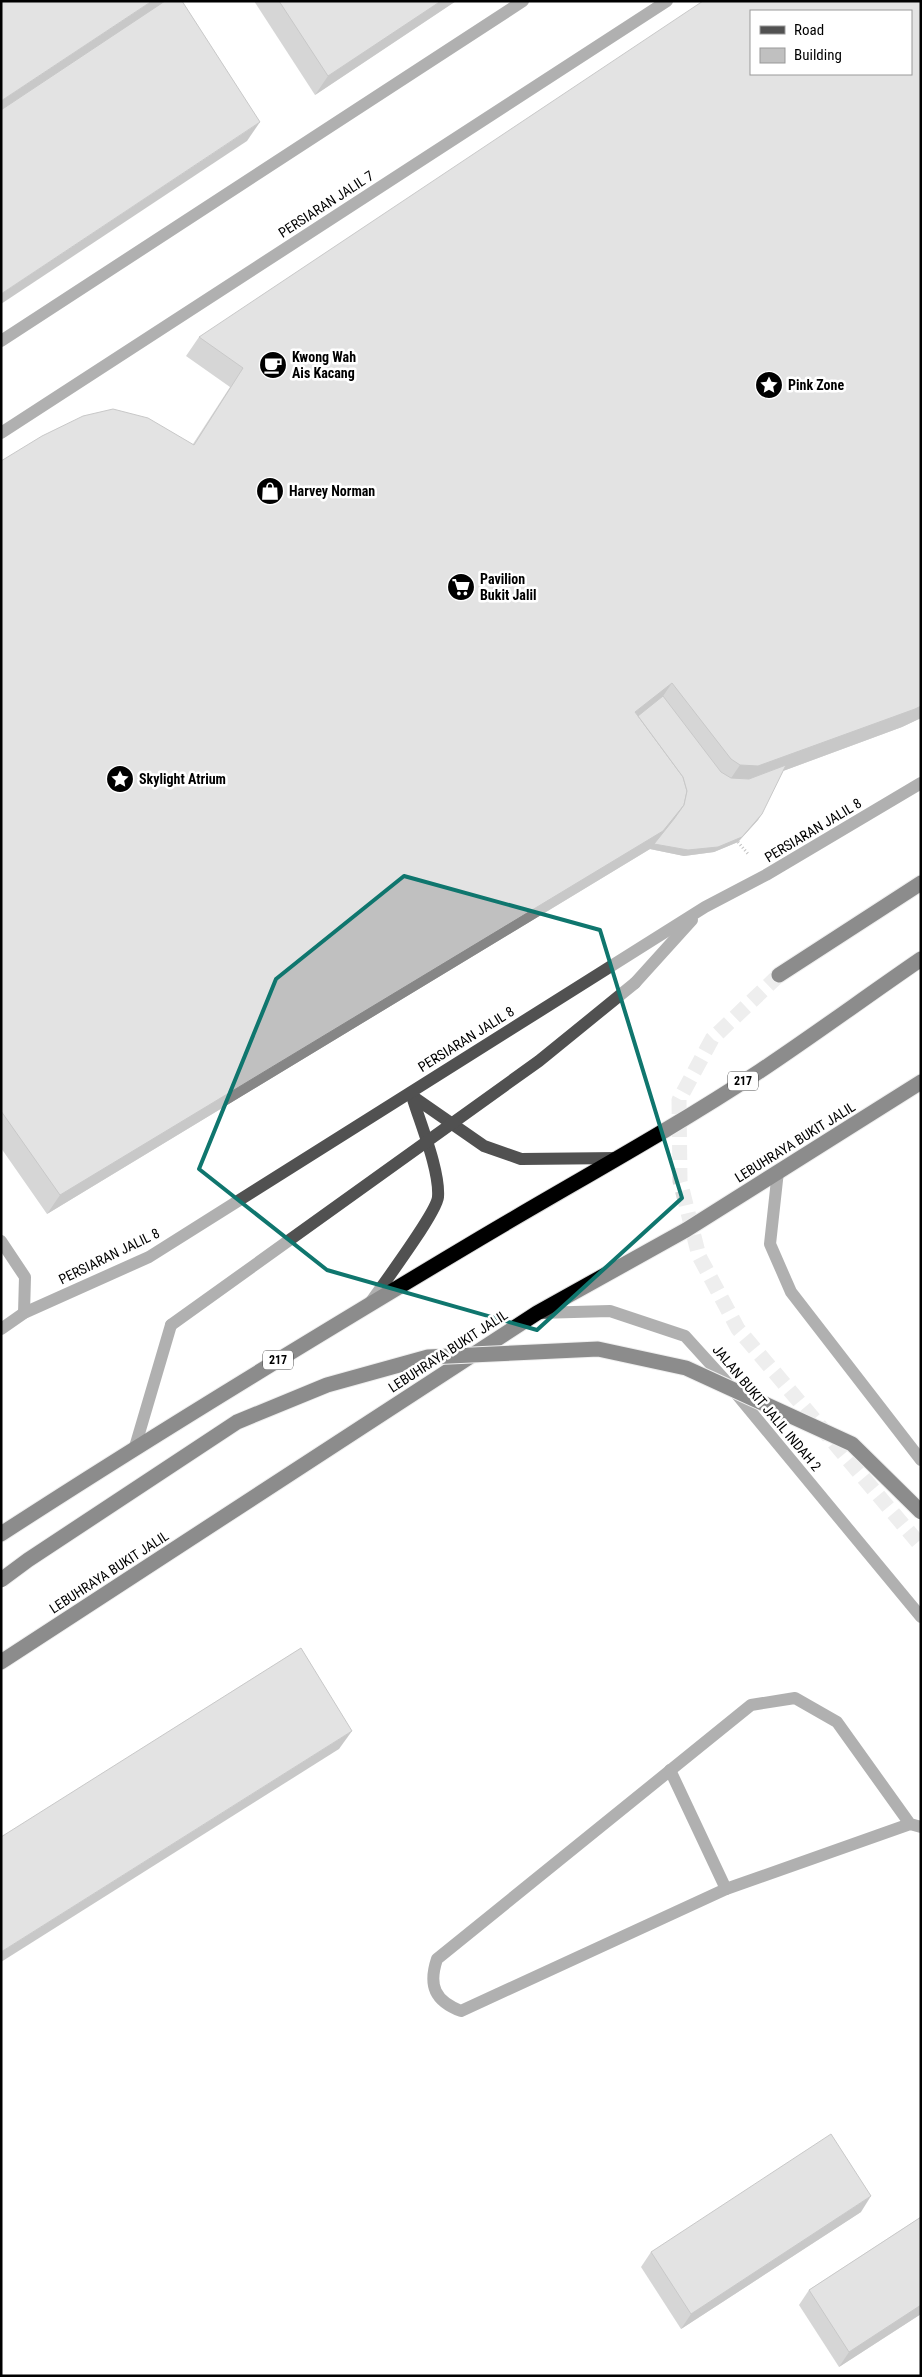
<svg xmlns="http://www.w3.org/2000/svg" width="922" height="2377" font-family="'Roboto Condensed',sans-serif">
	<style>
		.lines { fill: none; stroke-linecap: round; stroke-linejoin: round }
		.highway-tunnel { stroke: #d9d9d9; stroke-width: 15; stroke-dasharray: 15 8; stroke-linecap: butt }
		.highway-casing { stroke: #dbdbdb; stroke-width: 17 }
		.path { stroke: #737373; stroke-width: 3; stroke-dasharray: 1 2.5; stroke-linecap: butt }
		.minor { stroke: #515151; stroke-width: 12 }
		.highway { stroke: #000; stroke-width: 15 }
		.highway-bridge-casing { stroke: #dbdbdb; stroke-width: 17; stroke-linecap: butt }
		.minor-bridge { stroke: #515151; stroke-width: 12 }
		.highway-bridge { stroke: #000; stroke-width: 15 }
		.wall { fill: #a5a5a5 }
		.shaded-wall { fill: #868686 }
		.building { fill: #c0c0c0; stroke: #868686; fill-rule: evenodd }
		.marked { fill: none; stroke: #0f766e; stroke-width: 4; stroke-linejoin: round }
		.labels { text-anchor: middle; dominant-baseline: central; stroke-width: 5; stroke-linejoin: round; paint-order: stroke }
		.shield { fill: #fff; stroke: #4c4c4c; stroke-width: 1 }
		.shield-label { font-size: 12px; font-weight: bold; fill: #000 }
		.street-label { font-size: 14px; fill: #000; stroke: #fff }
		.poi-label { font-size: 14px; font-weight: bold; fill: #000; stroke: #fff; text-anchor: start }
	</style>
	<rect width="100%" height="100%" fill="#fff"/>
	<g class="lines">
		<polyline class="highway-tunnel" points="779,975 712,1039 679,1100 680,1181 699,1256 738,1329 921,1546"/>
		<g class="highway-casing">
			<g id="highway">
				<polyline points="779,975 921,883"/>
				<path d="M1,1534C158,1432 318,1335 479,1239C573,1183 669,1131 760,1071C814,1035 867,996 921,959"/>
				<polyline points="1,1662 537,1313 686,1230 921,1082"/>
			</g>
		</g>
		<polyline class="path" points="738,842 748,854"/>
		<g class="minor">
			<polyline points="1,341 523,1"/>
			<polyline points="1,433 667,1"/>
			<polyline points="635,983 692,920"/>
			<polyline points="778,1171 770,1244 791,1292 921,1460"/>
			<polyline points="1,1241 25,1277 24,1313"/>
			<path d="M370,1303C382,1286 437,1212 438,1197C440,1170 420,1123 412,1096L484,1146L521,1159L620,1158"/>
			<polyline points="537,1313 610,1311 685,1336 724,1379 921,1617"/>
			<polyline points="1,1329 24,1313 149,1257 705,907 766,875 921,783"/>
			<polyline points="135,1447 171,1325"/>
			<polyline points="670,1770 726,1889"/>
			<path d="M910,1824L726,1889L461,2011C435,2001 428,1986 437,1959L751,1705L795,1698L837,1722L910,1824L921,1827"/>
		</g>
		<use href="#highway" class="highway"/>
		<g class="highway-bridge-casing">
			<polyline id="highway-bridge" points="1,1580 28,1560 237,1422 327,1385 428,1357 598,1349 686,1368 852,1444 921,1512"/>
		</g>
		<polyline class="minor-bridge" points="171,1325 539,1061 635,983"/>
		<use href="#highway-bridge" class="highway-bridge"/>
	</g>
	<g class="wall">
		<polygon points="254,1 456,1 315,95"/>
		<polygon points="921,1 921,718 902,727 783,771 758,820 738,842 714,852 684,856 650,849 47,1214 1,1148 1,461 193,444 230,387 186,356 199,337"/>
		<polygon points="861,2212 681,2329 641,2267 651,2252"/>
		<polygon points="921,2217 921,2314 839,2367 799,2305 809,2290"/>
	</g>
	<g class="shaded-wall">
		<polygon points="152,1 163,1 160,6 1,111 1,101"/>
		<polygon points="441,1 456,1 315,95 328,76"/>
		<polygon points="260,122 247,141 1,304 1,294"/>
		<polygon points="672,683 659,702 627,727 635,712"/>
		<polygon points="921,706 921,718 902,727 745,785 727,784 740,765"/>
		<polygon points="684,805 762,814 758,820 738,842 714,852 684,856 650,849 47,1214 60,1195"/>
		<polygon points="352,1731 339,1749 1,1962 1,1952"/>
		<polygon points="871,2196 861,2212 681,2329 691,2314"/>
		<polygon points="921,2305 921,2314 839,2367 849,2352"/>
	</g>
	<g class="building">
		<polygon points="1,1 152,1 1,101"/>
		<polygon points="165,1 182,1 260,122 1,294 1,110"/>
		<polygon points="279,1 441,1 328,76"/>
		<path d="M703,1H921V706L915,709L758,766L740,765L731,759L672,683L635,712L683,777L687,791L684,805L663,831L60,1195L1,1111V461L42,436L83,416L113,409L148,418L194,445L243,368L199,337ZM751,11H911V74H751Z"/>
		<polygon points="663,696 721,772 731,778 749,779 786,765 762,814 742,837 718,847 688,850 654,844 674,819 684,805 687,791 683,777 638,716"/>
		<polygon points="301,1648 352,1731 1,1952 1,1837"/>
		<polygon points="831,2134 871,2196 691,2314 651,2252"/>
		<polygon points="921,2217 921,2305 849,2352 809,2290"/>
	</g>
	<path d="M0 0H922V2377H0ZM404,876L600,930L682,1198L537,1330L327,1270L199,1169L276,979Z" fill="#fff" fill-opacity=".55" fill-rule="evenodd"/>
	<path class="marked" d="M404,876L600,930L682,1198L537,1330L327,1270L199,1169L276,979Z"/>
	<defs>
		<g id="cafe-disc" transform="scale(1.4375)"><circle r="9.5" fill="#000" stroke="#fff"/><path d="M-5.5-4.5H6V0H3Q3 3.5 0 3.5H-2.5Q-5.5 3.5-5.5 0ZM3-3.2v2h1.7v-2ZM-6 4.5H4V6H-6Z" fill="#fff"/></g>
		<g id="sight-disc" transform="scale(1.4375)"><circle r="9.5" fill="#000" stroke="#fff"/><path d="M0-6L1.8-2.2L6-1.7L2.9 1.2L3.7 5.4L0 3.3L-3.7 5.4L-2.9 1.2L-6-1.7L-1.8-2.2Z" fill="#fff"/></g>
		<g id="shop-disc" transform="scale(1.4375)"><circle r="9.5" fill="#000" stroke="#fff"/><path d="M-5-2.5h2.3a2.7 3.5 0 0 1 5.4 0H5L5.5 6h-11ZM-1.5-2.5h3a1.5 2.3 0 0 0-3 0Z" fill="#fff"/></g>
		<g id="supermarket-disc" transform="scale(1.4375)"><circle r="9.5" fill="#000" stroke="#fff"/><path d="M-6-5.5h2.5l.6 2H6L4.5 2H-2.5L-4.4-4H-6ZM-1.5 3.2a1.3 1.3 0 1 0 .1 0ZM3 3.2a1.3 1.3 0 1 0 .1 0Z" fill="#fff"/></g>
	</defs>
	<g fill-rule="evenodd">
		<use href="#cafe-disc" x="273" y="365"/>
		<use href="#sight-disc" x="769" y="385"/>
		<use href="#shop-disc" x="270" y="491"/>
		<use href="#supermarket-disc" x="461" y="587"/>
		<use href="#sight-disc" x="120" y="779"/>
	</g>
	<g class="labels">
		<g class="shield">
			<rect x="728" y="1071.5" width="30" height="19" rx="4"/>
			<rect x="263" y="1350.5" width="30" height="19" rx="4"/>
		</g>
		<g class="shield-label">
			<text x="743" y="1081">217</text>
			<text x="278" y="1360">217</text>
		</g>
		<g class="street-label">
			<text transform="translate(326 204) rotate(-33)">PERSIARAN JALIL 7</text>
			<text transform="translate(813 830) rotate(-31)">PERSIARAN JALIL 8</text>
			<text transform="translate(466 1039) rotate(-32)">PERSIARAN JALIL 8</text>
			<text transform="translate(795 1142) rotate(-32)">LEBUHRAYA BUKIT JALIL</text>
			<text transform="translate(109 1256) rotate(-26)">PERSIARAN JALIL 8</text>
			<text transform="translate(448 1351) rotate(-33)">LEBUHRAYA BUKIT JALIL</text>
			<text transform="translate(767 1408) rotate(50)">JALAN BUKIT JALIL INDAH 2</text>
			<text transform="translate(109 1572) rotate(-33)">LEBUHRAYA BUKIT JALIL</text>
		</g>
		<g class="poi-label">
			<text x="292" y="357">Kwong Wah<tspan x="292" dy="16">Ais Kacang</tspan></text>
			<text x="788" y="385">Pink Zone</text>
			<text x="289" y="491">Harvey Norman</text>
			<text x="480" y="579">Pavilion<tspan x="480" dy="16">Bukit Jalil</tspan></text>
			<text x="139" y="779">Skylight Atrium</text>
		</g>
	</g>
	<rect width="922" height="2377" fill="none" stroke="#000000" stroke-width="5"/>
	<rect x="750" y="10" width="162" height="65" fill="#ffffff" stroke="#999999"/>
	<rect x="760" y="26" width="25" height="8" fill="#515151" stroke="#999999"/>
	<text x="794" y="35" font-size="15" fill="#000000">Road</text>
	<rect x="760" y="48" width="25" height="15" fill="#c0c0c0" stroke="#999999"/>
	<text x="794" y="60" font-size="15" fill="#000000">Building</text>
</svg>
